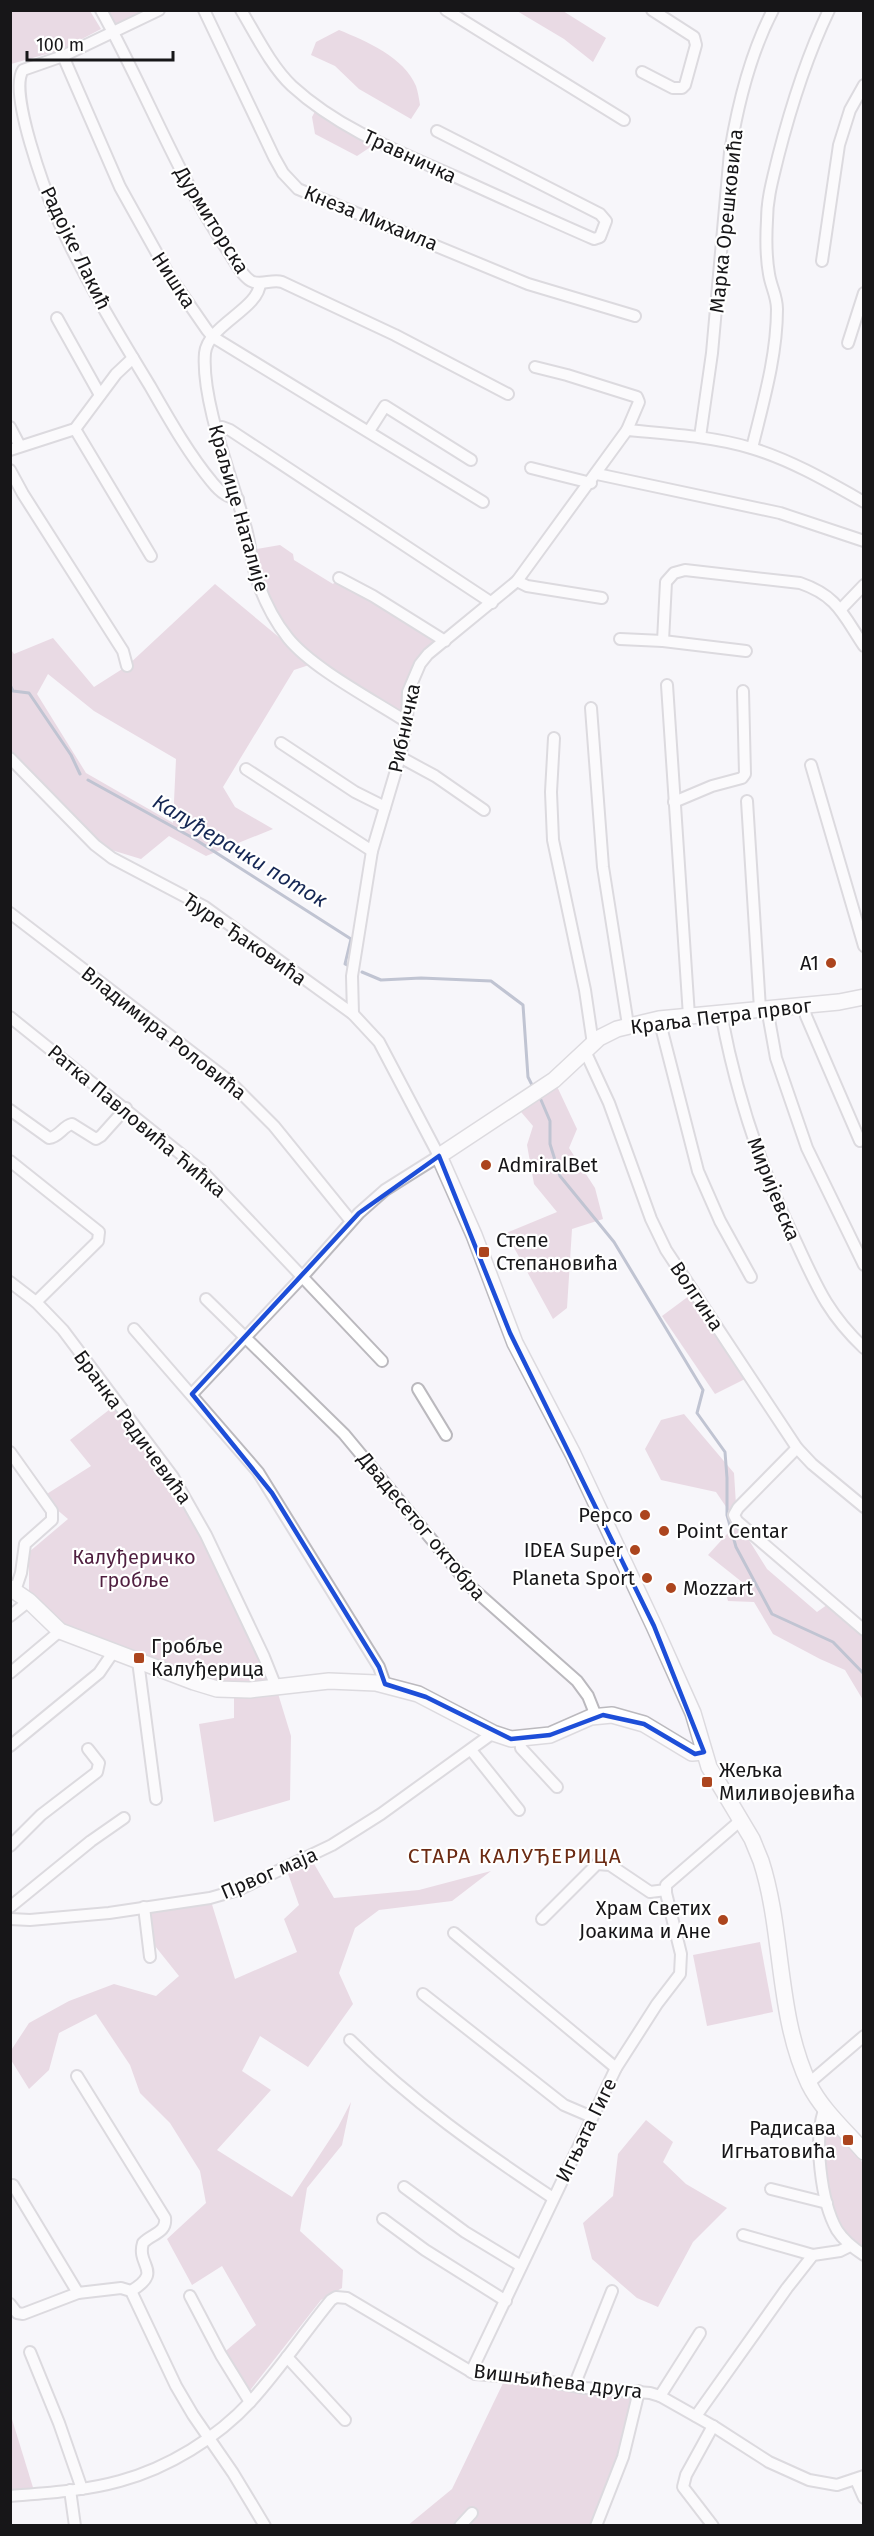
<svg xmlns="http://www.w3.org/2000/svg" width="874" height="2536" font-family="'Fira Sans',sans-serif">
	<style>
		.green { fill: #d7b8ca; fill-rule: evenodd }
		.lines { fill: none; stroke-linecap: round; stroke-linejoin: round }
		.stream { stroke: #7c87a2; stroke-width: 3 }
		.street-casing { stroke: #bbb9be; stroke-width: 14 }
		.secondary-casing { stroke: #bbb9be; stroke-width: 18 }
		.street { stroke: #fff; stroke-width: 10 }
		.secondary { stroke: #fff; stroke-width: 15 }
		.marked { fill: none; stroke: #1d4ed8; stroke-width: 4.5; stroke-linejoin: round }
		.poi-dot { fill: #ac451e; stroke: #fff; stroke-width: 2 }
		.labels { text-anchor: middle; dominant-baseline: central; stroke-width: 4.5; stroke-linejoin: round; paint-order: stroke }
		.street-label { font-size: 20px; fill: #171618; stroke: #fff }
		.poi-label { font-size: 20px; fill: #171618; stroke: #fff; text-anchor: end }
		.park-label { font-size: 20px; fill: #501f40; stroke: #fff }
		.water-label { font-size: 21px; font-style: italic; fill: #152754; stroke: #fff }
		.neighbourhood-label { font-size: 21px; letter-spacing: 1.5px; fill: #6c2b13; stroke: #fff }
	</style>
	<rect width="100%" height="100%" fill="#f7f5fa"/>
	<g class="green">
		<polygon points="11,10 90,11 101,29 61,50 11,64"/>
		<polygon points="101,11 156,11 113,32"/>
		<polygon points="517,11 563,11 606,38 593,62 564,39"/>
		<path d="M339,30C366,41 404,57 416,86C418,92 419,99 420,105L411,119L359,89L335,66L311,55L316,42Z"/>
		<polygon points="318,106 378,142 357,156 315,134 312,117"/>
		<path d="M280,545L293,554L294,560L333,584L337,580L437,639L440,645L414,677L407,722L315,663L294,670L223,787L235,807L273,829L206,856L169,836L141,859L95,845L11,758L10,648L14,654L53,638L94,687L127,666L215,584L292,648L274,618L251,550ZM48,674L94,711L176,759L173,823L86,773L37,694Z"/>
		<polygon points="554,1080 577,1129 569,1148 595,1188 603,1219 572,1229 567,1308 553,1319 506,1233 557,1212 534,1184 527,1145 533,1126 516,1106"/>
		<polygon points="693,1293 751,1376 715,1394 662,1316"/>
		<polygon points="118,1403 173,1477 270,1682 239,1687 200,1680 61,1625 29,1591 29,1552 68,1519 42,1497 91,1466 70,1440"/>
		<polygon points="684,1414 734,1473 737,1521 767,1569 817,1612 831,1602 863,1630 863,1700 845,1670 820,1659 773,1634 754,1602 728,1601 724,1586 742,1582 708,1555 737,1523 716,1492 661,1480 645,1449 661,1420"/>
		<polygon points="276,1687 291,1736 290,1800 214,1822 199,1724 234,1718 234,1691"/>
		<polygon points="310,1857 334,1898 419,1890 491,1871 452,1901 379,1910 355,1928 339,1973 353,2004 308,2067 260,2036 242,2071 271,2090 217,2150 292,2197 338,2127 351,2102 342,2145 307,2188 300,2231 343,2270 342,2288 321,2300 248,2393 221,2355 256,2325 222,2266 192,2285 167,2239 206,2203 200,2171 170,2123 140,2093 130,2065 96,2014 59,2033 49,2070 29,2089 11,2060 10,2052 29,2023 69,2001 114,1984 156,1996 179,1976 147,1936 144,1907 210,1898 235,1979 297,1952 284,1919 299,1905 286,1868"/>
		<polygon points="760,1942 773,2012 707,2026 693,1955"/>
		<polygon points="646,2120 673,2142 663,2162 686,2184 727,2208 693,2242 658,2307 637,2298 592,2259 583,2223 613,2196 618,2154"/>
		<path d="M830,2124L863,2163V2249C827,2223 828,2175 823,2134Z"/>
		<polygon points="506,2377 639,2391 596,2525 407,2526 452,2489"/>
		<polygon points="11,2416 35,2494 11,2496"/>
	</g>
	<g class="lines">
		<g class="stream">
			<polyline points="10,685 13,691 29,693 71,755 80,774"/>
			<polyline points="88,780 193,838 351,939 345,964 347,965"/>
			<polyline points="362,972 381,980 421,978 491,981 523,1005 528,1077 532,1085"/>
			<polyline points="541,1100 550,1121 550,1144 560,1176 614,1242 703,1390 697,1413 725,1452 727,1478 727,1515 736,1547 772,1614 833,1642 864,1674"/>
		</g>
		<g class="street-casing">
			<g id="street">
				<path d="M101,10C145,89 176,173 226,248C233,258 241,275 251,281C260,286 272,279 282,282L395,335L508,394"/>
				<path d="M159,10L63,56L23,70C8,92 46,193 57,218C83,276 117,332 150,386C169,419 188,453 212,482C219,491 227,498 238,499"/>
				<polyline points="204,10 274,157 283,173 298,189 528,284 635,316"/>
				<path d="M241,10C256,35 271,66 292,86C339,129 399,152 456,177C502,198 548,219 594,239L600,237L606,221L600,214L437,131"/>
				<polyline points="446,10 624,120"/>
				<polyline points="63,56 120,187 169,275 207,330 213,337 483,502"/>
				<polyline points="642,72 673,88 682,88 685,85 696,45 694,37 652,10"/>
				<polyline points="822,261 839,145 850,110 864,85"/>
				<path d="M260,283C259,309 208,325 205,353C201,400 232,478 245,525C251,544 251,564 258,583C265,602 275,622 288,638C312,668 373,700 407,722"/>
				<polyline points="57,318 100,395"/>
				<polyline points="848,343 864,293"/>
				<polyline points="535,367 567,375 637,397 639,402 627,430"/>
				<polyline points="10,427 20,446"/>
				<polyline points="217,428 222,427 230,430 492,603"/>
				<polyline points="75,429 151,556"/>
				<polyline points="369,431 385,406 471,460"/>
				<path d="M700,437L712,353L730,152C738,103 750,54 773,10"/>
				<path d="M752,448C763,403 777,356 777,309C777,296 771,287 769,274C766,257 766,237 767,220C767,198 773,178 778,157C791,106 806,58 829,10"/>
				<polyline points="10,450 75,429 116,374 133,358"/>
				<polyline points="531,468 591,483"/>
				<polyline points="10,470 23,494 123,651 127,666"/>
				<polyline points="597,474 780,513 864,541"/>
				<polyline points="339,578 373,596 445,641"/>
				<polyline points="517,581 527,586 602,598"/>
				<polyline points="841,609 864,585"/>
				<polyline points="620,639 663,641 746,651"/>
				<path d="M663,641L666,582L674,573L685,570L800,583C838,596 843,615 864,646"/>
				<polyline points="667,685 689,1016"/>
				<polyline points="591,708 603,867 628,1025"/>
				<polyline points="554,738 551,792 553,840 585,990 593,1044"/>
				<polyline points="281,743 355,792 385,807"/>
				<polyline points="400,757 435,776 484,810"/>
				<polyline points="10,758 95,845 112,858 205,907 353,1014 379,1042 439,1156 385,1190 359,1213 303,1276 192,1394"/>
				<polyline points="811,765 864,946"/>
				<polyline points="246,769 372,851"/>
				<polyline points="747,801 760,1009"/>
				<polyline points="674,802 712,786 742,778 745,774 743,691"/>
				<polyline points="10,913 228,1080 274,1126 351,1221"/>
				<polyline points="804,1005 806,1016 860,1141"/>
				<polyline points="767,1008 776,1058 807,1148 864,1265"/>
				<path d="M721,1013C736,1094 761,1170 797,1244C817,1287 828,1314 864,1348"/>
				<path d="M353,1014L352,976L372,851L400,757L407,722L408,692L420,664L428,654L517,581L627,430C669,434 711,436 751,448C791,460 827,481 864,502"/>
				<polyline points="10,1017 202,1171 382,1361"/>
				<polyline points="659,1019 698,1171 720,1221 751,1277"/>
				<polyline points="585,1051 609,1103 651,1219 666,1250 797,1448 812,1464 864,1507"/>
				<path d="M10,1110L49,1138C59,1137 63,1126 72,1124L96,1139L101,1136L126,1108"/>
				<polyline points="10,1161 99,1232 98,1241 36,1302"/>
				<polyline points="10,1282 36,1302 63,1330 173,1477 206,1535 264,1657 276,1687"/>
				<polyline points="206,1299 344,1434 471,1587 577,1681 588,1696 596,1716"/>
				<polyline points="134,1329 258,1472 379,1667 385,1684"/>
				<polyline points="418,1389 446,1435"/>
				<polyline points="797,1448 738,1508 734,1515 737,1521 864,1630"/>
				<polyline points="10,1452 52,1511 52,1520 25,1544 21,1573 15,1591"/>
				<polyline points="10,1616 29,1601"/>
				<polyline points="138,1661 156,1799"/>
				<polyline points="10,1673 60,1631"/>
				<polyline points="520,1739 521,1748 557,1787"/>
				<polyline points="10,1746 99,1673 114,1651"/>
				<polyline points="471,1750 519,1810"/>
				<polyline points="10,1846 41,1815 97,1772 99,1763 88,1749"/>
				<polyline points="10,1907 91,1841 124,1818"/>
				<polyline points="144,1907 150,1957"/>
				<polyline points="10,1919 30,1920 109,1913 210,1898 238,1890 332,1845 381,1814 493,1733"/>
				<polyline points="542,1919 597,1864 610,1865 650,1892 666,1890"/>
				<polyline points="454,1933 616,2068"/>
				<polyline points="423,1994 564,2105 592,2117"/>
				<path d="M350,2040C411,2101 481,2150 553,2198"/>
				<path d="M77,2076L165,2218C167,2233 151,2234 143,2243C136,2266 164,2271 131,2291"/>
				<polyline points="809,2083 864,2036"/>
				<path d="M825,2108C813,2137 821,2202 837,2230C844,2241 853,2248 864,2255"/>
				<polyline points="13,2185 78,2293"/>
				<polyline points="404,2187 465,2232 521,2266"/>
				<polyline points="771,2189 827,2203"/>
				<polyline points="383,2219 425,2250 506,2301"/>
				<polyline points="743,2235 813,2255"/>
				<polyline points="190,2296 221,2355 250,2402"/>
				<polyline points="10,2304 17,2313 23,2314 78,2293 121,2288 131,2291 176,2386 193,2415 233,2473 265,2526"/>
				<polyline points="30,2352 59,2423 82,2489"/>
				<polyline points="287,2357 345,2420"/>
				<polyline points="471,2372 616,2068 657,2004 680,1974 681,1954 666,1893 666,1885 741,1820"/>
				<polyline points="574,2386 612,2291"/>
				<polyline points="660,2396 700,2333"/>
				<polyline points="696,2416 787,2288 813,2255 840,2251 850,2246"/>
				<polyline points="856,2480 864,2498"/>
				<polyline points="70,2490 75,2526"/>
				<path d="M10,2496C47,2493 84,2491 120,2481C168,2468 217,2438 251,2401C280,2369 304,2333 331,2300L336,2297L347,2298L475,2374L534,2379L585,2388L650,2393L660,2396L713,2426L769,2462L809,2480L837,2485L864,2476"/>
				<polyline points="460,2526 472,2513"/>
				<polyline points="596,2526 623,2457 639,2391"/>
				<polyline points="713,2526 683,2487 686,2475 713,2426"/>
			</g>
		</g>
		<g class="secondary-casing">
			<g id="secondary">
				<path d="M864,997L839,1002L659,1019L617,1029L599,1038L554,1080L439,1156L474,1235L515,1343L573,1454L654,1626L693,1713L709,1767L752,1839L761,1861C784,1932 776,2014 809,2084C822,2110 845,2130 864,2152"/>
				<polyline points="10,1588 29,1601 60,1631 194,1682 217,1689 250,1690 329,1681 376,1683 418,1694 493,1733 511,1739 550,1735 591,1717 612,1715 644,1724 692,1753 704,1752"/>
			</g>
		</g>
		<use href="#street" class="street"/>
		<use href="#secondary" class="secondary"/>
	</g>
	<path d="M0 0H874V2536H0ZM439,1156L510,1333L654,1626L704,1752L695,1754L644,1724L603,1715L550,1735L511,1739L426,1697L385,1684L379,1667L272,1493L192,1394L359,1213Z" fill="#f7f5fa" fill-opacity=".55" fill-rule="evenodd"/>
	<path class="marked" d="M439,1156L510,1333L654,1626L704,1752L695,1754L644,1724L603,1715L550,1735L511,1739L426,1697L385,1684L379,1667L272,1493L192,1394L359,1213Z"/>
	<g class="poi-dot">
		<circle cx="831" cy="963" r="6"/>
		<circle cx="486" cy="1165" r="6"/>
		<rect x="478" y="1246" width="12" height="12" rx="3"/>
		<circle cx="645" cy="1515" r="6"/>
		<circle cx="664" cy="1531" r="6"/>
		<circle cx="635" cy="1550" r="6"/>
		<circle cx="647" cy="1578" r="6"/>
		<circle cx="671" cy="1588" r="6"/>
		<rect x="133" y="1652" width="12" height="12" rx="3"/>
		<rect x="701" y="1776" width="12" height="12" rx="3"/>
		<circle cx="723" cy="1920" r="6"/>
		<rect x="842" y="2134" width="12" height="12" rx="3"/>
	</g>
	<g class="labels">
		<g class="street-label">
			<text transform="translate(410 156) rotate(25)">Травничка</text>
			<text transform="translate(371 218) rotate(22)">Кнеза Михаила</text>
			<text transform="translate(212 220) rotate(58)">Дурмиторска</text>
			<text transform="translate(726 221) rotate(-84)">Марка Орешковића</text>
			<text transform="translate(76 248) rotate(64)">Радојке Лакић</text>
			<text transform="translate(174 280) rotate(57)">Нишка</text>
			<text transform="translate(239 508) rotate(74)">Краљице Наталије</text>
			<text transform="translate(404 728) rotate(-78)">Рибничка</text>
			<text transform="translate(245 939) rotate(35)">Ђуре Ђаковића</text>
			<text transform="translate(721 1016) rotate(-7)">Краља Петра првог</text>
			<text transform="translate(164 1033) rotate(38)">Владимира Роловића</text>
			<text transform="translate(137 1121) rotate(40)">Ратка Павловића Ћићка</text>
			<text transform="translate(774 1189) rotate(68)">Миријевска</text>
			<text transform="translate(697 1296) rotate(56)">Волгина</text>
			<text transform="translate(133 1427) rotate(54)">Бранка Радичевића</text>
			<text transform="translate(422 1526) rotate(50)">Двадесетог октобра</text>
			<text transform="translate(269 1873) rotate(-23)">Првог маја</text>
			<text transform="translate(586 2130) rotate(-64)">Игњата Гиге</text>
			<text transform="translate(558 2381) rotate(7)">Вишњићева друга</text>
		</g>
		<g class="poi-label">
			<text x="819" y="963">A1</text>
			<text x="498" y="1165" text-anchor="start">AdmiralBet</text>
			<text x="496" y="1240" text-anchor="start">Степе<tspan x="496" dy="23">Степановића</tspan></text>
			<text x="633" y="1515">Pepco</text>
			<text x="676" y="1531" text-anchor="start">Point Centar</text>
			<text x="623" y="1550">IDEA Super</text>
			<text x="635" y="1578">Planeta Sport</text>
			<text x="683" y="1588" text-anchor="start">Mozzart</text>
			<text x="151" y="1646" text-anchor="start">Гробље<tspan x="151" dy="23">Калуђерица</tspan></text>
			<text x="719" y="1770" text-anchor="start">Жељка<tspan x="719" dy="23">Миливојевића</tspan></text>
			<text x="711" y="1908">Храм Светих<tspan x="711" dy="23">Јоакима и Ане</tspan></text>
			<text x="836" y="2128">Радисава<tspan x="836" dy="23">Игњатовића</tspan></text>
		</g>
		<g class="park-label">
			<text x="134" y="1557">Калуђеричко<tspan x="134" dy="23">гробље</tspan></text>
		</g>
		<g class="water-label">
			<text transform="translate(240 851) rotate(31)">Калуђерачки поток</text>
		</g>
		<g class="neighbourhood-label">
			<text x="515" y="1856">СТАРА КАЛУЂЕРИЦА</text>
		</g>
	</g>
	<rect width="874" height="2536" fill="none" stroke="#171618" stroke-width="24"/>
	<path d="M27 51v9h146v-9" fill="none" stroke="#171618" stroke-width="3"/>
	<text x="36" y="51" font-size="18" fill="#171618" stroke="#ffffff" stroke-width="4.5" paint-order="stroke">100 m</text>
</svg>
